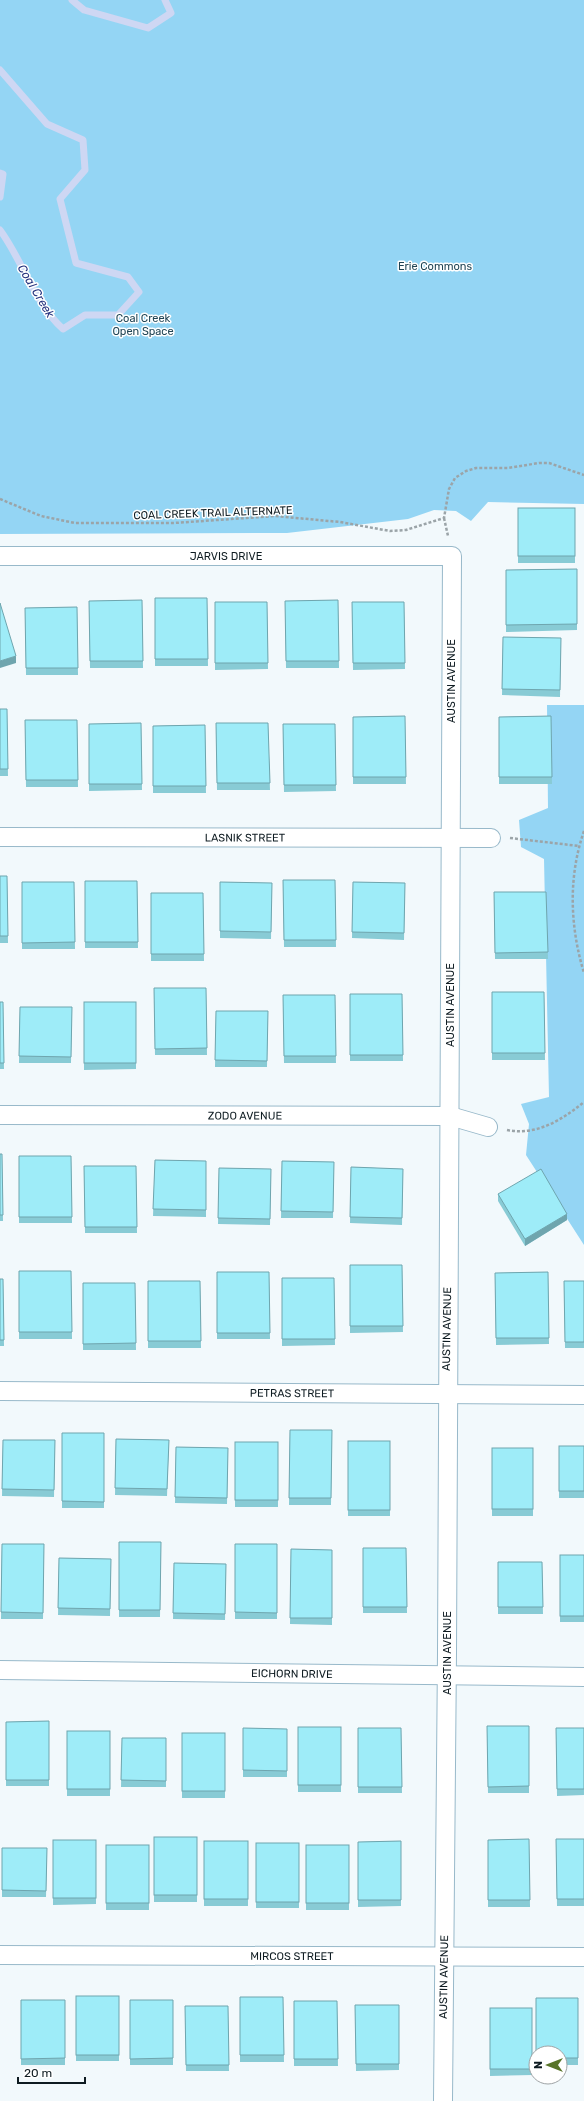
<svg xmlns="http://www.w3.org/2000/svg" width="584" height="2101" font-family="Rubik,sans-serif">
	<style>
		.green { fill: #94d5f4 }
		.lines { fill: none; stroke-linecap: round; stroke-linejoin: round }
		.stream { stroke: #ced7f3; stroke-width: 7 }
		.minor-casing { stroke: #98b9ca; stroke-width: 20 }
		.path { stroke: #9ba4a8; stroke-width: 2.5; stroke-dasharray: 3 2; stroke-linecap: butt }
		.minor { stroke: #fff; stroke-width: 18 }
		.wall { fill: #88cbd5 }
		.shaded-wall { fill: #6fa5ae }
		.building { fill: #9eecf8; stroke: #6fa5ae }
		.labels { text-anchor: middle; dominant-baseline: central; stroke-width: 3; stroke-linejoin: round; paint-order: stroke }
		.park-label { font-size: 11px; fill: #1f4454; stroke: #fff }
		.street-label { font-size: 11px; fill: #0e1b21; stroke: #fff }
		.water-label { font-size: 12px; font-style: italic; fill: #24327d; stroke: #fff }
	</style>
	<rect width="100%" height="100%" fill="#f2f9fc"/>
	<g class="green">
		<polygon points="0,0 584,0 584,504 488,502 471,521 456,511 434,510 408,519 287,533 0,534"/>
		<polygon points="547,705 584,705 584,1245 526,1155 529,1124 521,1104 549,1097 544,859 521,847 519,820 548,808"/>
	</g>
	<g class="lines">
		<g class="stream">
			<polyline points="72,0 84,10 148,28 171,13 165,0"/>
			<path d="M0,70L47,124L83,140L85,170L60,199L76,263L128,277L139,292L118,315H85L63,329C34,303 23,261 0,230"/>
			<polyline points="0,173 3,174 0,197"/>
		</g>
		<g class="minor-casing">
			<g id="minor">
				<path id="s1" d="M0,556H452L447,1653L443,2101"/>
				<path id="s2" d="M0,837L491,838"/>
				<path id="s3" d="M0,1115L450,1116L488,1127"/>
				<path id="s4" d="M0,1391L584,1395"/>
				<path id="s5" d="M0,1670L584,1677"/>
				<path id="s6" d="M0,1955L584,1957"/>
			</g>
		</g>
		<g class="path">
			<polyline points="0,499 41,516 75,523 174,523 275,516 340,522 390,531 406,530 444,518 449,489 455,478 466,471 476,468 508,468 539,463 549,463 584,475"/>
			<polyline points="444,518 448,536"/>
			<path d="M584,831C568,877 570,927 584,973"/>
			<polyline points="510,838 579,846"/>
			<path d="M507,1130C536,1136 562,1120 584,1102"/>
		</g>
		<use href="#minor" class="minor"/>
	</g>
	<g class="wall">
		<rect x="518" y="508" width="57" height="55"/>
		<polygon points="577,569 577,630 506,632 506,570"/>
		<polygon points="155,598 207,598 208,666 155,666"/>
		<polygon points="142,600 143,668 90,668 89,601"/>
		<polygon points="338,600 339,668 286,668 285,601"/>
		<polygon points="215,602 267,602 268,669 215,670"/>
		<polygon points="352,602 404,602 405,669 353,670"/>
		<polygon points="77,607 78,675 26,675 25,608"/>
		<polygon points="503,637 561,638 560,697 502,695"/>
		<polygon points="0,709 7,709 8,776 0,776"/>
		<polygon points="405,716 406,784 353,784 353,717"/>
		<polygon points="551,716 552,784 499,784 499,717"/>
		<polygon points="25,720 77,720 78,787 26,787"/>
		<polygon points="141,723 142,790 89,791 89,724"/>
		<polygon points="216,723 268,723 270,790 217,790"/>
		<polygon points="283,724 335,724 336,791 284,792"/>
		<polygon points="205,725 206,793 153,793 153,726"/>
		<polygon points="0,876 7,876 8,943 0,943"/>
		<polygon points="283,880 335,880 336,947 284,947"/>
		<polygon points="85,881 137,881 138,948 85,948"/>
		<polygon points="22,882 74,882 75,949 22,949"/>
		<polygon points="220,882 272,883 271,939 220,938"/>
		<polygon points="353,882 405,883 404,940 352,938"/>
		<polygon points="494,892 546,892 548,959 495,959"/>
		<polygon points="151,893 203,893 204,961 151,961"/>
		<polygon points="154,988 206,988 207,1055 155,1055"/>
		<polygon points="492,992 544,992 545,1060 492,1060"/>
		<polygon points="350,994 402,994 403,1061 350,1061"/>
		<polygon points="283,995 335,995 336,1063 284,1063"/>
		<polygon points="0,1002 3,1002 4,1069 0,1069"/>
		<polygon points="84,1002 136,1002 136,1069 84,1070"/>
		<polygon points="20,1007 72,1007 71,1063 19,1063"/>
		<polygon points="216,1011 268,1011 267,1067 215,1067"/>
		<polygon points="0,1154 2,1154 3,1221 0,1221"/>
		<polygon points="19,1156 71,1156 72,1223 19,1223"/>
		<polygon points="155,1160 206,1161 206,1217 153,1216"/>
		<polygon points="282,1161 334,1162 333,1218 281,1218"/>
		<polygon points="84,1166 136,1166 137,1233 85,1233"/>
		<polygon points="351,1167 403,1169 402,1225 350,1223"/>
		<polygon points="219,1168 271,1169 270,1225 218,1224"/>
		<polygon points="498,1194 567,1220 525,1246 498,1201"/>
		<polygon points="350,1265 402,1265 403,1332 350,1333"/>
		<polygon points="19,1271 71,1271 72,1339 19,1339"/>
		<polygon points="217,1272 269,1272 270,1339 217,1339"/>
		<polygon points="548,1272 549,1344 496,1345 495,1273"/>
		<polygon points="282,1278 334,1278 335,1345 282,1346"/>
		<polygon points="0,1279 3,1279 4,1346 0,1346"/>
		<polygon points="148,1281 200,1281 201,1348 148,1348"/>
		<polygon points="564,1281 584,1281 584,1348 565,1348"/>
		<polygon points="83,1283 135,1283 136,1350 83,1350"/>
		<polygon points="290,1430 332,1430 331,1505 289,1505"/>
		<rect x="62" y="1433" width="42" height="75"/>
		<polygon points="116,1439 169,1440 167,1496 115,1495"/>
		<polygon points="3,1440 55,1440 54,1497 2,1496"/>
		<rect x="348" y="1441" width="42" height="75"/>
		<rect x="235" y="1442" width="43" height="65"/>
		<rect x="559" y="1446" width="25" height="52"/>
		<polygon points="176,1447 228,1448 227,1504 175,1503"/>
		<rect x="492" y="1448" width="41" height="68"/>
		<polygon points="119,1542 161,1542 160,1617 119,1617"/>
		<polygon points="2,1544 44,1544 43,1619 1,1619"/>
		<rect x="235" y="1544" width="42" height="75"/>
		<polygon points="363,1548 406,1548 407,1613 363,1613"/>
		<polygon points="291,1549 332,1550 332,1625 290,1624"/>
		<rect x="560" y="1555" width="24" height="67"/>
		<polygon points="59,1558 111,1559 110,1616 58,1615"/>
		<polygon points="498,1562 542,1562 543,1614 498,1614"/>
		<polygon points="174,1563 226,1564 225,1620 173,1619"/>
		<polygon points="49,1721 49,1786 6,1786 6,1722"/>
		<polygon points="487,1726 529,1726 529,1793 488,1793"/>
		<rect x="298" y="1727" width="43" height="65"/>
		<polygon points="243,1728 287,1729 287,1777 243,1777"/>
		<polygon points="358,1728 401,1728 402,1793 358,1793"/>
		<polygon points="556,1728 584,1728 584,1795 557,1796"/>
		<rect x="67" y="1731" width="43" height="65"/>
		<rect x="182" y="1733" width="43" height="65"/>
		<polygon points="122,1738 166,1738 166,1787 121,1787"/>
		<rect x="154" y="1837" width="43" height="65"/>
		<polygon points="529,1839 530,1907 488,1907 488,1840"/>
		<polygon points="556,1839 584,1839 584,1906 557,1906"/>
		<polygon points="53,1840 96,1840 96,1904 53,1905"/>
		<rect x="204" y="1841" width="44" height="65"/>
		<polygon points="401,1841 401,1906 358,1907 358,1842"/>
		<rect x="256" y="1843" width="43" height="65"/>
		<rect x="106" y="1845" width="43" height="65"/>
		<rect x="306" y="1845" width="43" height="65"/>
		<polygon points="2,1848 47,1848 46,1897 2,1897"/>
		<rect x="76" y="1996" width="43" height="65"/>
		<polygon points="240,1997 283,1997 284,2062 240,2062"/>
		<polygon points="578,1998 578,2065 560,2065 560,2053"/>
		<rect x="21" y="2000" width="44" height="65"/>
		<rect x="130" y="2000" width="43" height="65"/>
		<polygon points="294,2001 337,2001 338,2066 294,2066"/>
		<polygon points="355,2005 399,2005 399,2070 356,2071"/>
		<polygon points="185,2006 228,2006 229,2071 186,2071"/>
		<polygon points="490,2008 532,2008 532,2075 490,2076"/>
	</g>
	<g class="shaded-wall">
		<polygon points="16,656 16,663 0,668 0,661"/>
		<polygon points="567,1214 567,1220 525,1246 525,1239"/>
	</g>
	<g class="building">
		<rect x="518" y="508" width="57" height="48"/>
		<polygon points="577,569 577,624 506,625 506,570"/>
		<polygon points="155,598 207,598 208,659 155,659"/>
		<polygon points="142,600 143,661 90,661 89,601"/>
		<polygon points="338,600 339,661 286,661 285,601"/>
		<polygon points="215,602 267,602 268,663 215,663"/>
		<polygon points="352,602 404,602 405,663 353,663"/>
		<polygon points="0,603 16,656 0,661"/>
		<polygon points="77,607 78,668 26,668 25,608"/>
		<polygon points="503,637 561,638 560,690 502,689"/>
		<polygon points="0,709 7,709 8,769 0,769"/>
		<polygon points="405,716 406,777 353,777 353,717"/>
		<polygon points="551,716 552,777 499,777 499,717"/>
		<polygon points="25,720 77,720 78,780 26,780"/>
		<polygon points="141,723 142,784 89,784 89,724"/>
		<polygon points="216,723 268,723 270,783 217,783"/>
		<polygon points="283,724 335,724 336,785 284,785"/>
		<polygon points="205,725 206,786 153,786 153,726"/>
		<polygon points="0,876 7,876 8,936 0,936"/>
		<polygon points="283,880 335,880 336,940 284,940"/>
		<polygon points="85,881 137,881 138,942 85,942"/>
		<polygon points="22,882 74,882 75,942 22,943"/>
		<polygon points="220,882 272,883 271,932 220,931"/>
		<polygon points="353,882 405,883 404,933 352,932"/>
		<polygon points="494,892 546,892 548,952 495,953"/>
		<polygon points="151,893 203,893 204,954 151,954"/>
		<polygon points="154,988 206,988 207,1048 155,1049"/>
		<polygon points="492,992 544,992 545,1053 492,1053"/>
		<polygon points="350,994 402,994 403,1055 350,1055"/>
		<polygon points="283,995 335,995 336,1056 284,1056"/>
		<polygon points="0,1002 3,1002 4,1063 0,1063"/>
		<rect x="84" y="1002" width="52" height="61"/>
		<polygon points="20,1007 72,1007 71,1057 19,1056"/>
		<polygon points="216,1011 268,1011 267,1061 215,1060"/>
		<polygon points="0,1154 2,1154 3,1215 0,1215"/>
		<polygon points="19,1156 71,1156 72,1217 19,1217"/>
		<polygon points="155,1160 206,1161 206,1210 153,1209"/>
		<polygon points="282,1161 334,1162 333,1212 281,1211"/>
		<polygon points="84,1166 136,1166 137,1227 85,1227"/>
		<polygon points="351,1167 403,1169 402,1218 350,1217"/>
		<polygon points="219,1168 271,1169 270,1219 218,1218"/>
		<polygon points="541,1169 567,1214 525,1239 498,1194"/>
		<polygon points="350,1265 402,1265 403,1326 350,1326"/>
		<polygon points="19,1271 71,1271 72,1332 19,1332"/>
		<polygon points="217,1272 269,1272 270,1333 217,1333"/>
		<polygon points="548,1272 549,1338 496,1338 495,1273"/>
		<polygon points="282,1278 334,1278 335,1339 282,1339"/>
		<polygon points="0,1279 3,1279 4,1340 0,1340"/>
		<polygon points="148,1281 200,1281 201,1341 148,1341"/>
		<polygon points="564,1281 584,1281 584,1342 565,1342"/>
		<polygon points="83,1283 135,1283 136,1343 83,1344"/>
		<polygon points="290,1430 332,1430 331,1498 289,1498"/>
		<polygon points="62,1433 104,1433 104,1502 62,1501"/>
		<polygon points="116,1439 169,1440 167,1489 115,1488"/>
		<polygon points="3,1440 55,1440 54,1490 2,1489"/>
		<rect x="348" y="1441" width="42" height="69"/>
		<rect x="235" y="1442" width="43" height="58"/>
		<rect x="559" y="1446" width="25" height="45"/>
		<polygon points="176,1447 228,1448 227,1498 175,1497"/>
		<rect x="492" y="1448" width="41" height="61"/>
		<polygon points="119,1542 161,1542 160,1610 119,1610"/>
		<polygon points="2,1544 44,1544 43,1613 1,1612"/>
		<polygon points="235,1544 277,1544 277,1613 235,1612"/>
		<polygon points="363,1548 406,1548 407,1607 363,1607"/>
		<polygon points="291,1549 332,1550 332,1618 290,1618"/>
		<rect x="560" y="1555" width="24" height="61"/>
		<polygon points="59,1558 111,1559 110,1609 58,1608"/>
		<polygon points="498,1562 542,1562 543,1607 498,1607"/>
		<polygon points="174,1563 226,1564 225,1614 173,1613"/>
		<polygon points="49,1721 49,1780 6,1780 6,1722"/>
		<polygon points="487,1726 529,1726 529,1786 488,1787"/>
		<rect x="298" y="1727" width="43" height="58"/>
		<polygon points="243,1728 287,1729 287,1771 243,1770"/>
		<polygon points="358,1728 401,1728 402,1787 358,1787"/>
		<polygon points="556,1728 584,1728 584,1789 557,1789"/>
		<rect x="67" y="1731" width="43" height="58"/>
		<rect x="182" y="1733" width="43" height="58"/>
		<polygon points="122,1738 166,1738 166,1781 121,1780"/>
		<rect x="154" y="1837" width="43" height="58"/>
		<polygon points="529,1839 530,1900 488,1900 488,1840"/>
		<polygon points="556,1839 584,1839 584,1899 557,1899"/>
		<rect x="53" y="1840" width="43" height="58"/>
		<rect x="204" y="1841" width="44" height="58"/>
		<polygon points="401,1841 401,1900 358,1900 358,1842"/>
		<rect x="256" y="1843" width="43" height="59"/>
		<rect x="106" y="1845" width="43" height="58"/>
		<rect x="306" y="1845" width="43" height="58"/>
		<polygon points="2,1848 47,1848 46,1891 2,1890"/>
		<rect x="76" y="1996" width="43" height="59"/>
		<polygon points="240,1997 283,1997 284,2055 240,2055"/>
		<polygon points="536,1998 578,1998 578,2058 560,2058 560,2053 536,2053"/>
		<polygon points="21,2000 65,2000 65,2058 21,2059"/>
		<polygon points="130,2000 173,2000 173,2058 130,2059"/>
		<polygon points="294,2001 337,2001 338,2059 294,2059"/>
		<polygon points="355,2005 399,2005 399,2064 356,2064"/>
		<polygon points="185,2006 228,2006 229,2065 186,2065"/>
		<rect x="490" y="2008" width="42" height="61"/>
	</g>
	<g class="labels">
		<g class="park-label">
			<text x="435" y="266">Erie Commons</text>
			<text x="143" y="318">Coal Creek<tspan x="143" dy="13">Open Space</tspan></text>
		</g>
		<g class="street-label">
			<text transform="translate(213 513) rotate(-2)">COAL CREEK TRAIL ALTERNATE</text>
			<text stroke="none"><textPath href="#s1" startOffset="226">JARVIS DRIVE</textPath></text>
			<text transform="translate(451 681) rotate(-90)">AUSTIN AVENUE</text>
			<text stroke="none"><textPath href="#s2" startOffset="245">LASNIK STREET</textPath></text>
			<text transform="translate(450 1005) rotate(-90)">AUSTIN AVENUE</text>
			<text stroke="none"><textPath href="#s3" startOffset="245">ZODO AVENUE</textPath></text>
			<text transform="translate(447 1329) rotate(-89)">AUSTIN AVENUE</text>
			<text stroke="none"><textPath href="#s4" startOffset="292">PETRAS STREET</textPath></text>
			<text transform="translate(447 1653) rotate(-90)">AUSTIN AVENUE</text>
			<text stroke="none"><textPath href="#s5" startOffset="292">EICHORN DRIVE</textPath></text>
			<text stroke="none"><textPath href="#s6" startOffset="292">MIRCOS STREET</textPath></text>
			<text transform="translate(444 1977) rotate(-89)">AUSTIN AVENUE</text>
		</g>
		<g class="water-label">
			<text transform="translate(36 291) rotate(59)">Coal Creek</text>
		</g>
	</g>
	<g transform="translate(548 2065) rotate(270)"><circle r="19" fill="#ffffff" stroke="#9fa4a6"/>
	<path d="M0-3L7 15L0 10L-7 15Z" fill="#587428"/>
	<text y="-6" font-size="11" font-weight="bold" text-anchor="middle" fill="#0e1b21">N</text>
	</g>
	<path d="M18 2077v6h67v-6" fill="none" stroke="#0e1b21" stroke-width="2"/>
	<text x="24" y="2077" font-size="12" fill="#0e1b21" stroke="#ffffff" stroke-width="3" paint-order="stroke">20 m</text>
</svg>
